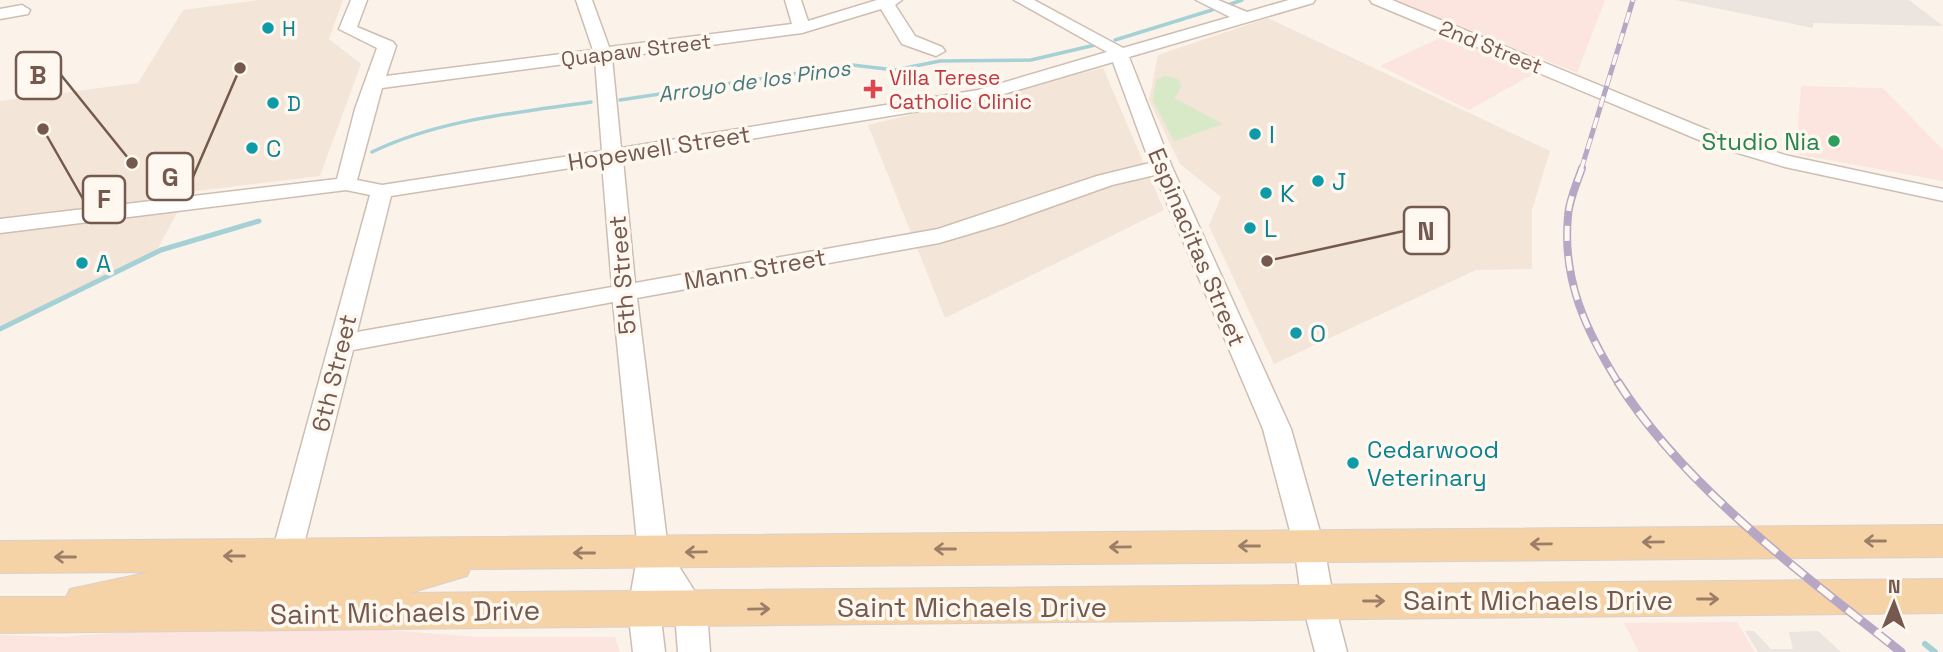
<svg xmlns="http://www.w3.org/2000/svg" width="1943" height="652" font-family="'Space Grotesk',sans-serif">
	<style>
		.residential { fill: #f3e5d8 }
		.commercial { fill: #fbe5de }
		.industrial { fill: #ebe4df }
		.green { fill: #d8e9c8 }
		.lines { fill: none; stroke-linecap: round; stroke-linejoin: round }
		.stream-far2 { stroke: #a5d1d6; stroke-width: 3.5 }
		.stream-far1 { stroke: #a5d1d6; stroke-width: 5 }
		.stream { stroke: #a5d1d6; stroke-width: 6 }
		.minor-casing { stroke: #cfbdb2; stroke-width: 3 }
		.major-casing { stroke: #d8d1cd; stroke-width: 2 }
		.minor { fill: #fff; fill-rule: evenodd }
		.major { fill: #f6d3a6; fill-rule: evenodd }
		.rail-far2-casing { stroke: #b6a7c5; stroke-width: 5 }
		.rail-far1-casing { stroke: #b6a7c5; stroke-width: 8 }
		.rail-casing { stroke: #b6a7c5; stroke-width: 9 }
		.rail-far2 { stroke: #fef8f0; stroke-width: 3.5; stroke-dasharray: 11; stroke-linecap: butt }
		.rail-far1 { stroke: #fef8f0; stroke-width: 5; stroke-dasharray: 15; stroke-linecap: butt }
		.rail { stroke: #fef8f0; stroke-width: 6; stroke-dasharray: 18; stroke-linecap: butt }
		.oneway { stroke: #9c7e68 }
		.culture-dot { fill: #0f9aa8; stroke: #fef8f0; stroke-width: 2.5 }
		.health-dot { fill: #e0444e; stroke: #fef8f0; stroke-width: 2.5 }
		.leisure-dot { fill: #2e9e5b; stroke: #fef8f0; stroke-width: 2.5 }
		.labels { text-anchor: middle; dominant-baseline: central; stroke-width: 7; stroke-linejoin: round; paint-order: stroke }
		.far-culture-label { font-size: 21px; fill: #0d838f; stroke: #fef8f0; text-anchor: start }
		.far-street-label { font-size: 21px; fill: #75594e; stroke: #fef8f0 }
		.far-health-label { font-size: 21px; fill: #be3a42; stroke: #fef8f0; text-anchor: start }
		.far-water-label { font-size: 21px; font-style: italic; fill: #457a7f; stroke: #fef8f0 }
		.culture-label { font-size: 24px; fill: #0d838f; stroke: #fef8f0; text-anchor: start }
		.leisure-label { font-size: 24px; fill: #27864d; stroke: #fef8f0; text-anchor: end }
		.street-label { font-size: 24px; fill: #75594e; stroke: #fef8f0 }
		.near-street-label { font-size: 28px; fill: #75594e; stroke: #fef8f0 }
		.leader { fill: none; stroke: #75594e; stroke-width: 2.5 }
		.callout-dot { fill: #75594e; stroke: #fef8f0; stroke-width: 2.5 }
		.callout { fill: #fef8f0; stroke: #75594e; stroke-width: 2.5 }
		.callout-label { font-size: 26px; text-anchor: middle; font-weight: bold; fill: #75594e }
	</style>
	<rect width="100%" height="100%" fill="#fbf3e9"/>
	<g class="residential">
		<polygon points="260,0 343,0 329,39 361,64 320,176 188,192 157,250 0,327 0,101 138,83 183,10"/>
		<polygon points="1268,18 1550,151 1532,210 1532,269 1476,270 1274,364 1209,226 1221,197 1180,164 1149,100 1158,55"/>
		<polygon points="1103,68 1164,210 945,318 868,125"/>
	</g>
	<g class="commercial">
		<polygon points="1394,0 1605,0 1577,73"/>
		<polygon points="1446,35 1535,73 1469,110 1380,66"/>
		<polygon points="1801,86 1883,88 1943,150 1943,181 1796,154"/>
		<polygon points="1737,622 1755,652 1639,652 1624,623"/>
		<polygon points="227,623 313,624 477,637 615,637 620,652 0,652 0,635 63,637"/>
	</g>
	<g class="industrial">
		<polygon points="1676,0 1909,0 1943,26 1813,23 1813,28"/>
		<polygon points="1745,631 1754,631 1771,649 1793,649 1789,632 1818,631 1841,652 1758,652"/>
	</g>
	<polygon class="green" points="1165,76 1178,79 1182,86 1174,98 1223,124 1174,141 1153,101 1156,80"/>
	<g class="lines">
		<g class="stream-far2">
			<polyline points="1228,5 1242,0"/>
			<polyline points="1115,40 1212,10"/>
			<polyline points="620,100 852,65 895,70 940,61 1031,60 1095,45"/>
			<path d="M372,152C441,119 516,113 591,102"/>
		</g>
		<polyline class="stream-far1" points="0,329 161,250 259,221"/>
		<polyline class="stream" points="1925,644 1935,652"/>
		<g class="minor-casing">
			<g id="minor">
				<path d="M351,0H367L357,27L393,42L396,46L386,76L593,50L576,0H592L609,47L792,24L785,0H801L808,21L877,0H902L895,5L915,36L942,47L945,51L936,56L902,44L881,9L802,33L612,58L621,148L978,90L1107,52L1014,0H1034L1123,48L1230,17L1196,0H1218L1247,12L1289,0H1315L1313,3L1129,57L1172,167L1291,429L1324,546L1334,602L1347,652H1315L1302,602L1294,546L1263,429L1155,175L1112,185L1003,224L939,243L637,298L668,549L707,611L710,652H678L675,614L662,593L660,610L665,652H633L628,610L638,552L613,302L353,350L301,556L297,565L286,569L275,565L271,556L370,195L346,190L0,233V219L337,179L355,109L377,48L339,29ZM595,60L602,151L382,185L357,180L382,88ZM1113,62L1150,163L1097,176L938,229L635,283L623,160L980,101ZM602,163L612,287L357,332L391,196Z"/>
				<polygon points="1370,0 1392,0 1725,137 1789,156 1943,189 1943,201 1785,167 1711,145 1372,3"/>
				<polygon points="22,5 30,10 28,14 0,19 0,9"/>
			</g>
		</g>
		<g class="major-casing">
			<polygon id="major" points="1943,525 1943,557 470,569 467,576 410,593 1943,579 1943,613 0,633 0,597 66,597 70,589 150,572 0,573 0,541"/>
		</g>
		<use href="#minor" class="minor"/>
		<use href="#major" class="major"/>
		<g class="rail-far2-casing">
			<polyline id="rail-far2" points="1581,170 1633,0"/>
		</g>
		<g class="rail-far1-casing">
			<path id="rail-far1" d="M1582,168C1577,183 1569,200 1568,216C1562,280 1586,331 1619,384"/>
		</g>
		<g class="rail-casing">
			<path id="rail" d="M1618,382C1684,487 1804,575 1901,652"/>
		</g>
		<use href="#rail-far2" class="rail-far2"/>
		<use href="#rail-far1" class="rail-far1"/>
		<use href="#rail" class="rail"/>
	</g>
	<defs><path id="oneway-shaft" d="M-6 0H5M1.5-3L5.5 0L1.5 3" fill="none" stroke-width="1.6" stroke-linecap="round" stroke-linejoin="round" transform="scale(1.75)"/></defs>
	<g class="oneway">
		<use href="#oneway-shaft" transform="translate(1875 541) rotate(-180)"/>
		<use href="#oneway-shaft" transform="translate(1653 542) rotate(179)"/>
		<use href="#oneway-shaft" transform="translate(1541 544) rotate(179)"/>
		<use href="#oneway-shaft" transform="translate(1249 546) rotate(180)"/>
		<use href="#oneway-shaft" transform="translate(1120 547) rotate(179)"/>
		<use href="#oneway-shaft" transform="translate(945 549) rotate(180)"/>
		<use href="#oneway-shaft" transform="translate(696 552) rotate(179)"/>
		<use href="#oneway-shaft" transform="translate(584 553) rotate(180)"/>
		<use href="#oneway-shaft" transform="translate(234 556) rotate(180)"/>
		<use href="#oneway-shaft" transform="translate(65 557) rotate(180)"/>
		<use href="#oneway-shaft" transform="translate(1708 599)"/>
		<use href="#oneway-shaft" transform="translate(1374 601)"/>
		<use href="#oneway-shaft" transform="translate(759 609) rotate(-1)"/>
	</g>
	<g class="culture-dot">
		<circle cx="268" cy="28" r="7"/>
		<circle cx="273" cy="103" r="7"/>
		<circle cx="1255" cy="134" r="7"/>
		<circle cx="252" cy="148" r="7"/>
		<circle cx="1318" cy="181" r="7"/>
		<circle cx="1266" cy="193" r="7"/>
		<circle cx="1250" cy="228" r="7"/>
		<circle cx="82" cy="263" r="7"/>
		<circle cx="1296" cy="333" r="7"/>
		<circle cx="1353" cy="463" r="7"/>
	</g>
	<path class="health-dot" d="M869.5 78.5h7v7h7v7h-7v7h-7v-7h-7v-7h7z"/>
	<circle class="leisure-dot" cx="1834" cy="141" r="7"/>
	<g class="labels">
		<g class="far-culture-label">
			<text x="282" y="28">H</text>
			<text x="287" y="103">D</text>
		</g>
		<g class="far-street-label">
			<text transform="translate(1491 47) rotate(22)">2nd Street</text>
			<text transform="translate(636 50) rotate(-7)">Quapaw Street</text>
		</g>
		<g class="far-health-label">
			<text x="889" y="77">Villa Terese<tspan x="889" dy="24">Catholic Clinic</tspan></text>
		</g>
		<g class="far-water-label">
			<text transform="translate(754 81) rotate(-8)">Arroyo de los Pinos</text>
		</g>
		<g class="culture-label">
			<text x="1269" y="134">I</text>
			<text x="266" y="148">C</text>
			<text x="1332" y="181">J</text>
			<text x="1280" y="193">K</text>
			<text x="1264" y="228">L</text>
			<text x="96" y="263">A</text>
			<text x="1310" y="333">O</text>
			<text x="1367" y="449">Cedarwood<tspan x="1367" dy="28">Veterinary</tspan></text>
		</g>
		<g class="leisure-label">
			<text x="1820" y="141">Studio Nia</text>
		</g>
		<g class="street-label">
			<text transform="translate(659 148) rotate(-9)">Hopewell Street</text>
			<text transform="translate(1197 247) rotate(67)">Espinacitas Street</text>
			<text transform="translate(755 269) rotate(-10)">Mann Street</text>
			<text transform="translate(622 275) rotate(-95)">5th Street</text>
			<text transform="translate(334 373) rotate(-76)">6th Street</text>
		</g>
		<g class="near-street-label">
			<text x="1538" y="600">Saint Michaels Drive</text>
			<text x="972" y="607">Saint Michaels Drive</text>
			<text transform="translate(405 612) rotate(-1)">Saint Michaels Drive</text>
		</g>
	</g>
	<path class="leader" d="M132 163L61 75M240 68L193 177M43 129L83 199M1267 261L1404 231"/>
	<g class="callout-dot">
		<circle cx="132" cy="163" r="7"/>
		<circle cx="240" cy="68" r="7"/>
		<circle cx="43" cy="129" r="7"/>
		<circle cx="1267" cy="261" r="7"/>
	</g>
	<g class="callout">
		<rect x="16" y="52" width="45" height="47" rx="7"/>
		<rect x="147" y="153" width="46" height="47" rx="7"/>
		<rect x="83" y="176" width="42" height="47" rx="7"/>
		<rect x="1404" y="207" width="45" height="47" rx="7"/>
	</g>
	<g class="callout-label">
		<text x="38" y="84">B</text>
		<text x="170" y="186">G</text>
		<text x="104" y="208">F</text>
		<text x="1426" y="240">N</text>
	</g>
	<g transform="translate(1894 603) rotate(1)" stroke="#fef8f0" stroke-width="5" paint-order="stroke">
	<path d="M0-5L12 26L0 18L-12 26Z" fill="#75594e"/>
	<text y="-10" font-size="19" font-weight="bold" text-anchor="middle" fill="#75594e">N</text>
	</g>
</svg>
